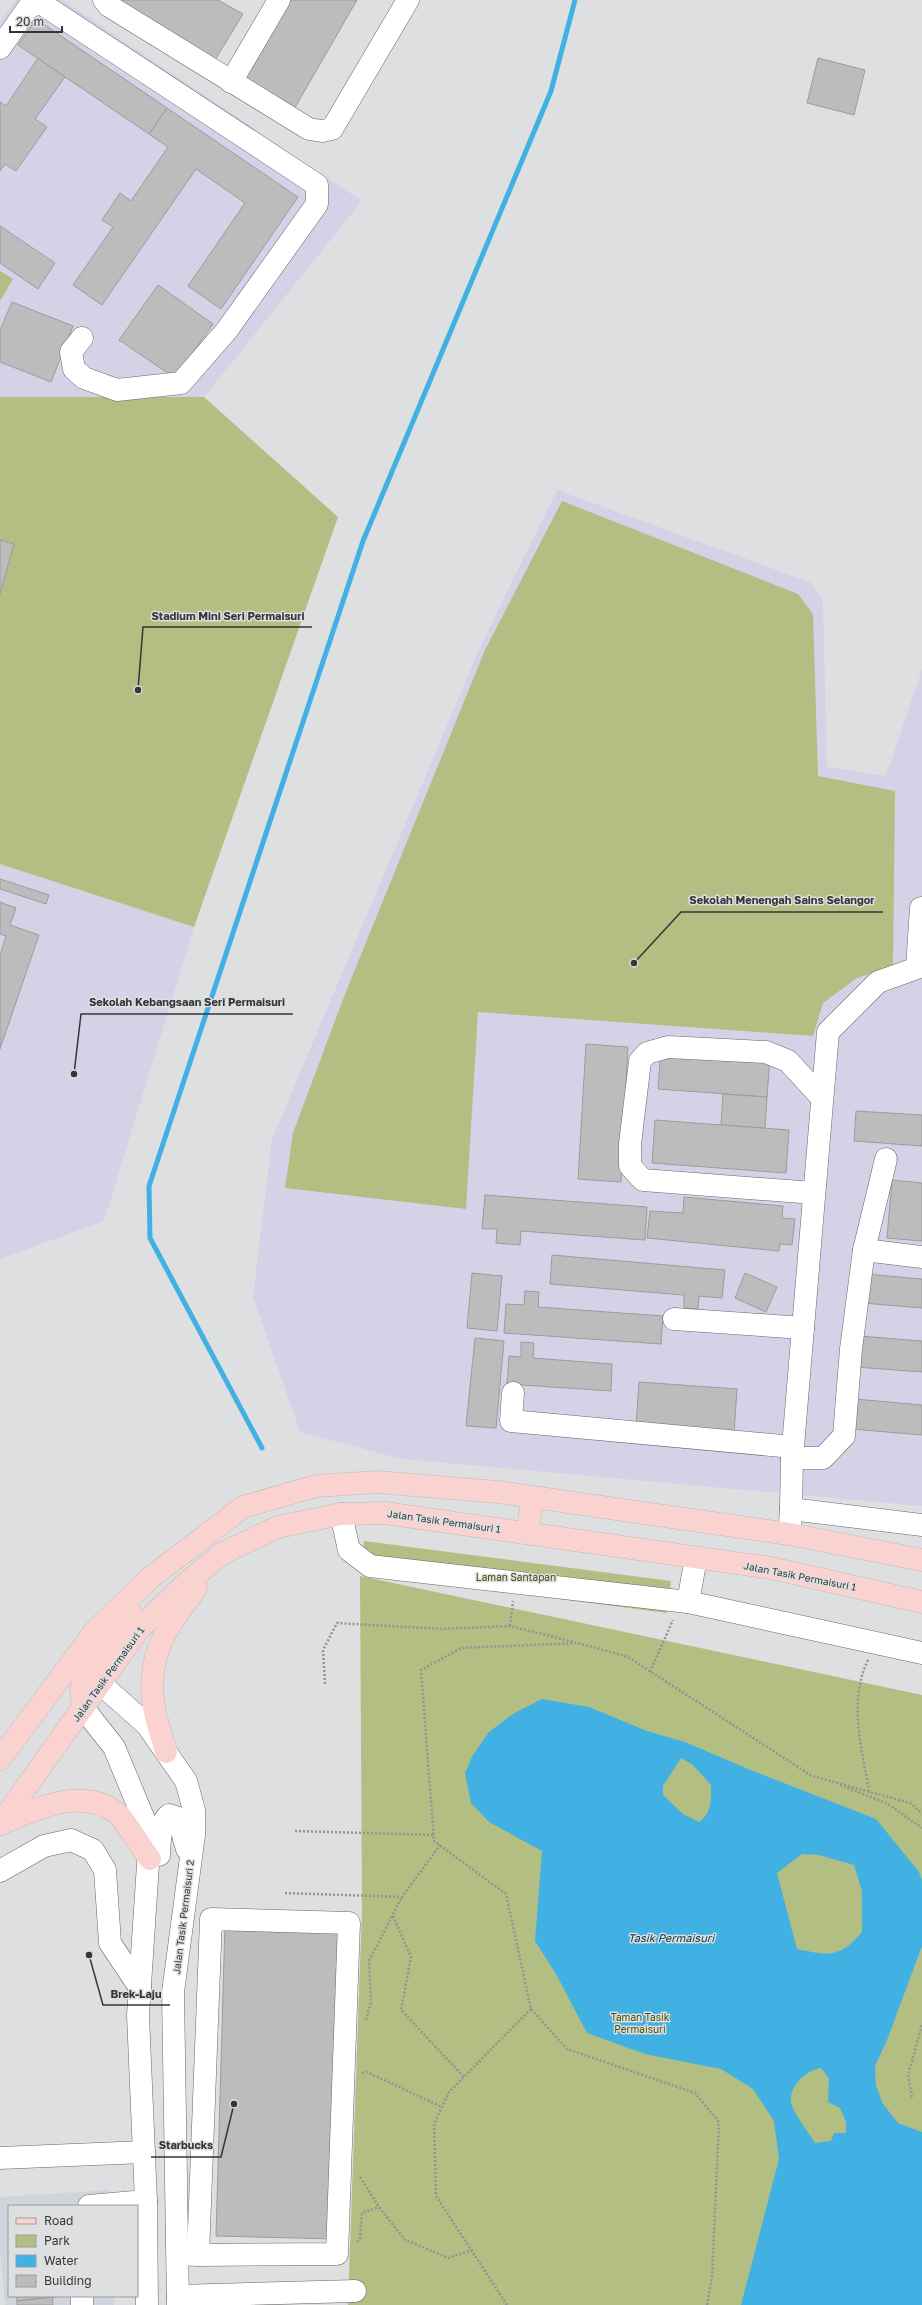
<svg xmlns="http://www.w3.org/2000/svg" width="922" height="2305" font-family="'Golos Text',sans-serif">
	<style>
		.built { fill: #d0d4dc }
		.education { fill: #d5d2e8 }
		.green { fill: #b2be82 }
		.water { fill: #40b1e2; fill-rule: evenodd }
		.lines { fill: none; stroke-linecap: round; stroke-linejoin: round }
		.stream { stroke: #40b1e2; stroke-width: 5 }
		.building { fill: #bdbbbc; stroke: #9d9b9c }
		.minor-casing { stroke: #666769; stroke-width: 23 }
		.major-casing { stroke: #babbbb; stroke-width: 23 }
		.path { stroke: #929394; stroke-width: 2.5; stroke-dasharray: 2 2; stroke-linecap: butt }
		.minor { stroke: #fff; stroke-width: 22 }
		.major { stroke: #fad3d0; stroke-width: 22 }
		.labels { text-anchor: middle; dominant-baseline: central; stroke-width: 3; stroke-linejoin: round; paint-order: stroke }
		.street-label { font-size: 10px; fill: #353636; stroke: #dedfe1 }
		.park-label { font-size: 10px; fill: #454f04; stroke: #dedfe1 }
		.water-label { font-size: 11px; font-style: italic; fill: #023549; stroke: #dedfe1 }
		.leader { fill: none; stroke: #353636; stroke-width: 1.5 }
		.callout-dot { fill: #353636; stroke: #dedfe1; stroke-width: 1.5 }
		.callout-label { font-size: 11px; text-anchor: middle; font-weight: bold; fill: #353636; stroke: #dedfe1; stroke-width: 3; stroke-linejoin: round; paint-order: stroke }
	</style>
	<rect width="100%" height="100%" fill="#dedfe1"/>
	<polygon class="built" points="109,2190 110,2206 9,2206 9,2296 114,2296 114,2305 5,2305 0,2250 0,2197"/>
	<g class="education">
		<polygon points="16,0 63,0 362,201 204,397 0,397 0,22"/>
		<polygon points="557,490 812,583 823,602 827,767 886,776 922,669 922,1506 402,1459 300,1432 253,1297 272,1139 481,645"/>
		<polygon points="0,864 194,927 104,1221 0,1259"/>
	</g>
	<g class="green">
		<polygon points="0,271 13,279 0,301"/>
		<polygon points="0,397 204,397 338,517 194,927 0,864"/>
		<polygon points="562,501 798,594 813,614 818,776 895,791 893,966 857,978 823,1003 813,1036 478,1012 466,1209 285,1188 293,1133 345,994 485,650"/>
		<polygon points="364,1541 671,1581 667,1613 360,1573"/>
		<polygon points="360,1576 922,1695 922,2305 348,2305 362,1909"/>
	</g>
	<path class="water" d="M542,1699L589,1707L647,1731L685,1742L753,1771L876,1819L919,1872L922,1881V1946L887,2040L875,2066L876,2086L883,2104L898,2123L922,2132V2305H741L779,2159L774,2121L753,2089L721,2069L645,2054L587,2033L556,1974L535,1941L542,1851L489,1822L471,1803L465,1773L473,1755L489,1732L513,1714ZM681,1758L693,1765L711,1785C711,1800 712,1813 699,1822L683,1814L663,1795V1786ZM802,1854L819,1855L854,1865L862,1891V1932C840,1958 829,1956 797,1949L777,1873ZM821,2068L829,2078L828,2102L840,2108L846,2122V2133H834L831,2141L815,2143C808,2132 797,2118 792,2106C786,2089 805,2070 821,2068Z"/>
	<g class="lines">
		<polyline class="stream" points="262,1448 150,1238 149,1186 363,541 551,91 575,0"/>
	</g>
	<g class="building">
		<polygon points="110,0 218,0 243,14 212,65"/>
		<polygon points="285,0 357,0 293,111 239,80"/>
		<polygon points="36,19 167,108 149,134 18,45"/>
		<polygon points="38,58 65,77 35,119 47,127 16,171 5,164 0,171 0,102 6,106"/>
		<polygon points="818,58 865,70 854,115 807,103"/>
		<polygon points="167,108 298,197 221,309 188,286 245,203 196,169 102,305 73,285 113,227 102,220 120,193 131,201 168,147 149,134"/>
		<polygon points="0,226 55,263 38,289 0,263"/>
		<polygon points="158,285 213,324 175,378 119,340"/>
		<polygon points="12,302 73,326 51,382 0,362 0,330"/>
		<polygon points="0,540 14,544 0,594"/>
		<polygon points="0,879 49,895 46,904 0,889"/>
		<polygon points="0,902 16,908 10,925 39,935 0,1049 0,955 6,936 0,934"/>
		<polygon points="586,1044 628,1047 621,1182 578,1179"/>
		<polygon points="661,1050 770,1058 767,1097 658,1089"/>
		<polygon points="723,1094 767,1097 765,1128 721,1125"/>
		<polygon points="856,1111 922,1115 922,1146 854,1141"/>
		<polygon points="655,1120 789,1130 786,1173 652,1163"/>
		<polygon points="892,1180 922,1183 922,1241 887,1238"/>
		<polygon points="485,1195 647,1207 645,1240 521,1231 520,1245 496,1243 497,1229 482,1229"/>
		<polygon points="684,1197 783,1206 782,1218 795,1219 792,1245 780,1244 779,1251 647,1238 650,1211 683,1213"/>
		<polygon points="552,1255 725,1270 722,1298 699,1296 698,1309 684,1308 684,1295 550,1284"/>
		<polygon points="472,1273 502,1276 497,1331 467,1328"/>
		<polygon points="745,1273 777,1287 766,1312 735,1298"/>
		<polygon points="865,1274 922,1279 922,1308 863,1303"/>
		<polygon points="525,1291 539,1292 538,1307 663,1316 661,1344 504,1333 506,1304 524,1305"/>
		<polygon points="859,1336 922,1341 922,1372 856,1367"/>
		<polygon points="475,1338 504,1341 496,1428 466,1426"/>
		<polygon points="521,1342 534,1343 533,1358 612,1364 611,1391 507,1384 509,1356 521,1357"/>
		<polygon points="639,1382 737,1389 734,1433 636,1426"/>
		<polygon points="855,1399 922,1405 922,1435 852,1429"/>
		<polygon points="225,1924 343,1928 334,2239 216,2236"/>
		<polygon points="16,2296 63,2296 17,2301"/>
		<polygon points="52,2297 53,2305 17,2305 17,2301"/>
	</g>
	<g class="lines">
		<g class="minor-casing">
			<g id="minor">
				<polyline points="104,0 109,6 309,129 322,131 332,129 408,0"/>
				<polyline points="0,48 28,8 39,2 317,185 317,204 227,330 181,383 117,390 84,378 74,369 71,352 82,338"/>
				<polyline points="231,82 279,0"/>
				<polyline points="814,1193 643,1180 630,1166 630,1144 640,1061 647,1053 668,1047 766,1052 788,1061 822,1098"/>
				<polyline points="864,1250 886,1159"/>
				<polyline points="674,1319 803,1328"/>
				<polyline points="513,1393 511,1421 793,1447"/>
				<polyline points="792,1458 823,1458 844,1436 851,1349 864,1250 922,1257"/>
				<polyline points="791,1509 792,1458 828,1032 878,982 917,968 921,908"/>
				<polyline points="341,1514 349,1550 370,1566 688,1602 922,1653"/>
				<polyline points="790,1523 791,1509 922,1525"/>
				<polyline points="688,1602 696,1558"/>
				<polyline points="101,1684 147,1725 186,1781 194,1810 194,1835 173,1992 178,2305"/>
				<polyline points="83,1708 114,1747 150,1834 138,2015 146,2201 147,2305"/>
				<path d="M159,1855C160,1842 159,1823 169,1815L178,1818L187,1849"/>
				<polyline points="0,1871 44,1846 71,1840 93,1850 105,1870 110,1943 140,1988"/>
				<polyline points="0,2158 144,2152"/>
				<polyline points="89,2206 146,2201"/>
				<polyline points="178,2254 198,2255 337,2254 349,1923 211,1919 198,2255"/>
				<polyline points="82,2296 82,2305"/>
				<polyline points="178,2296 355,2291"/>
			</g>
		</g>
		<g class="major-casing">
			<g id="major">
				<polyline points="527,1533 533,1497"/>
				<polyline points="83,1708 81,1689 89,1667 130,1612"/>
				<path d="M166,1752C162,1735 154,1717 153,1699C148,1652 168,1625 196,1589"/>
				<polyline points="0,1759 95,1631 150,1578 243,1507 316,1486 377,1482 498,1492 789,1534 922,1560"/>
				<polyline points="0,1824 138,1630 185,1584 223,1553 278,1527 341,1514 385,1513 771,1568 922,1602"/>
				<path d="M0,1824C35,1810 83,1785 118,1814C127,1823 141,1848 150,1859"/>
			</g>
		</g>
		<g class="path">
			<polyline points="510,1626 513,1601"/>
			<path d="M868,1660C848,1701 862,1749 869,1791"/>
			<polyline points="650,1672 673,1620"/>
			<polyline points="325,1684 323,1650 337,1623 442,1629 510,1626 574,1642"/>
			<polyline points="840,1785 888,1804 922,1828"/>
			<polyline points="295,1831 434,1835"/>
			<polyline points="285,1893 402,1897 440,1845"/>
			<polyline points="393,1916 411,1957 401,2010 464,2077"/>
			<polyline points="366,2020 371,2002 369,1961 402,1897"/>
			<polyline points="362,2073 367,2072 442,2107"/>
			<polyline points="912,2097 908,2075 922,2025"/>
			<polyline points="360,2177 379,2207 404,2239 448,2258 473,2250"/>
			<polyline points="357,2242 360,2239 362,2213 379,2207"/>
			<polyline points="507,2305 436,2196 434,2124 449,2092 531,2009"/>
			<polyline points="707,2305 712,2276 719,2122 695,2093 567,2049 531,2009 506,1894 434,1841 421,1670 461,1648 578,1643 628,1657 812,1776 910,1803 922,1813"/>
		</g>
		<use href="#minor" class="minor"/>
		<use href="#major" class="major"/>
	</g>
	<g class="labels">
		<g class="street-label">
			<text transform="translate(444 1521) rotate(8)">Jalan Tasik Permaisuri 1</text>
			<text transform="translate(800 1576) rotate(11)">Jalan Tasik Permaisuri 1</text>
			<text transform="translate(108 1674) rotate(-54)">Jalan Tasik Permaisuri 1</text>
			<text transform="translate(183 1917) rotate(-83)">Jalan Tasik Permaisuri 2</text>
		</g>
		<g class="park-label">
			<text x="516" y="1577">Laman Santapan</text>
			<text x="640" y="2017">Taman Tasik<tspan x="640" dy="12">Permaisuri</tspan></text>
		</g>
		<g class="water-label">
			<text x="671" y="1937">Tasik Permaisuri</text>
		</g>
	</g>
	<path class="leader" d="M138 690L143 627H312M634 963L681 912H883M74 1074L81 1014H293M89 1955L103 2005H170M234 2104L221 2157H151"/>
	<g class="callout-dot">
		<circle cx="138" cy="690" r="4"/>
		<circle cx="634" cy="963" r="4"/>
		<circle cx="74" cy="1074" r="4"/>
		<circle cx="89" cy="1955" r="4"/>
		<circle cx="234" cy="2104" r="4"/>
	</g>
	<g class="callout-label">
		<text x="228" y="620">Stadium Mini Seri Permaisuri</text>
		<text x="782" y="904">Sekolah Menengah Sains Selangor</text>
		<text x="187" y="1006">Sekolah Kebangsaan Seri Permaisuri</text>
		<text x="136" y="1998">Brek-Laju</text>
		<text x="186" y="2149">Starbucks</text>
	</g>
	<rect x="8" y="2205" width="130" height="92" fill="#dedfe1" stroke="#9a9b9d"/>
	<rect x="16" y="2218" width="20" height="6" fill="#fad3d0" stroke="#9a9b9d"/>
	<text x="44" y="2225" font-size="12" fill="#353636">Road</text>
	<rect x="16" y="2235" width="20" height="12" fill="#b2be82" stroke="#9a9b9d"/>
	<text x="44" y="2245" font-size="12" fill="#353636">Park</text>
	<rect x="16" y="2255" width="20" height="12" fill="#40b1e2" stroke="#9a9b9d"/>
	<text x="44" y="2265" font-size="12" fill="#353636">Water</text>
	<rect x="16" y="2275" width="20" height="12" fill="#bdbbbc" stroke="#9a9b9d"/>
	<text x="44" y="2285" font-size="12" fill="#353636">Building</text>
	<path d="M10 26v6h52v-6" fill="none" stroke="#353636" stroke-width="2"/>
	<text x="16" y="26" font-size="12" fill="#353636" stroke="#dedfe1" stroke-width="3" paint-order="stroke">20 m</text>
</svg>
